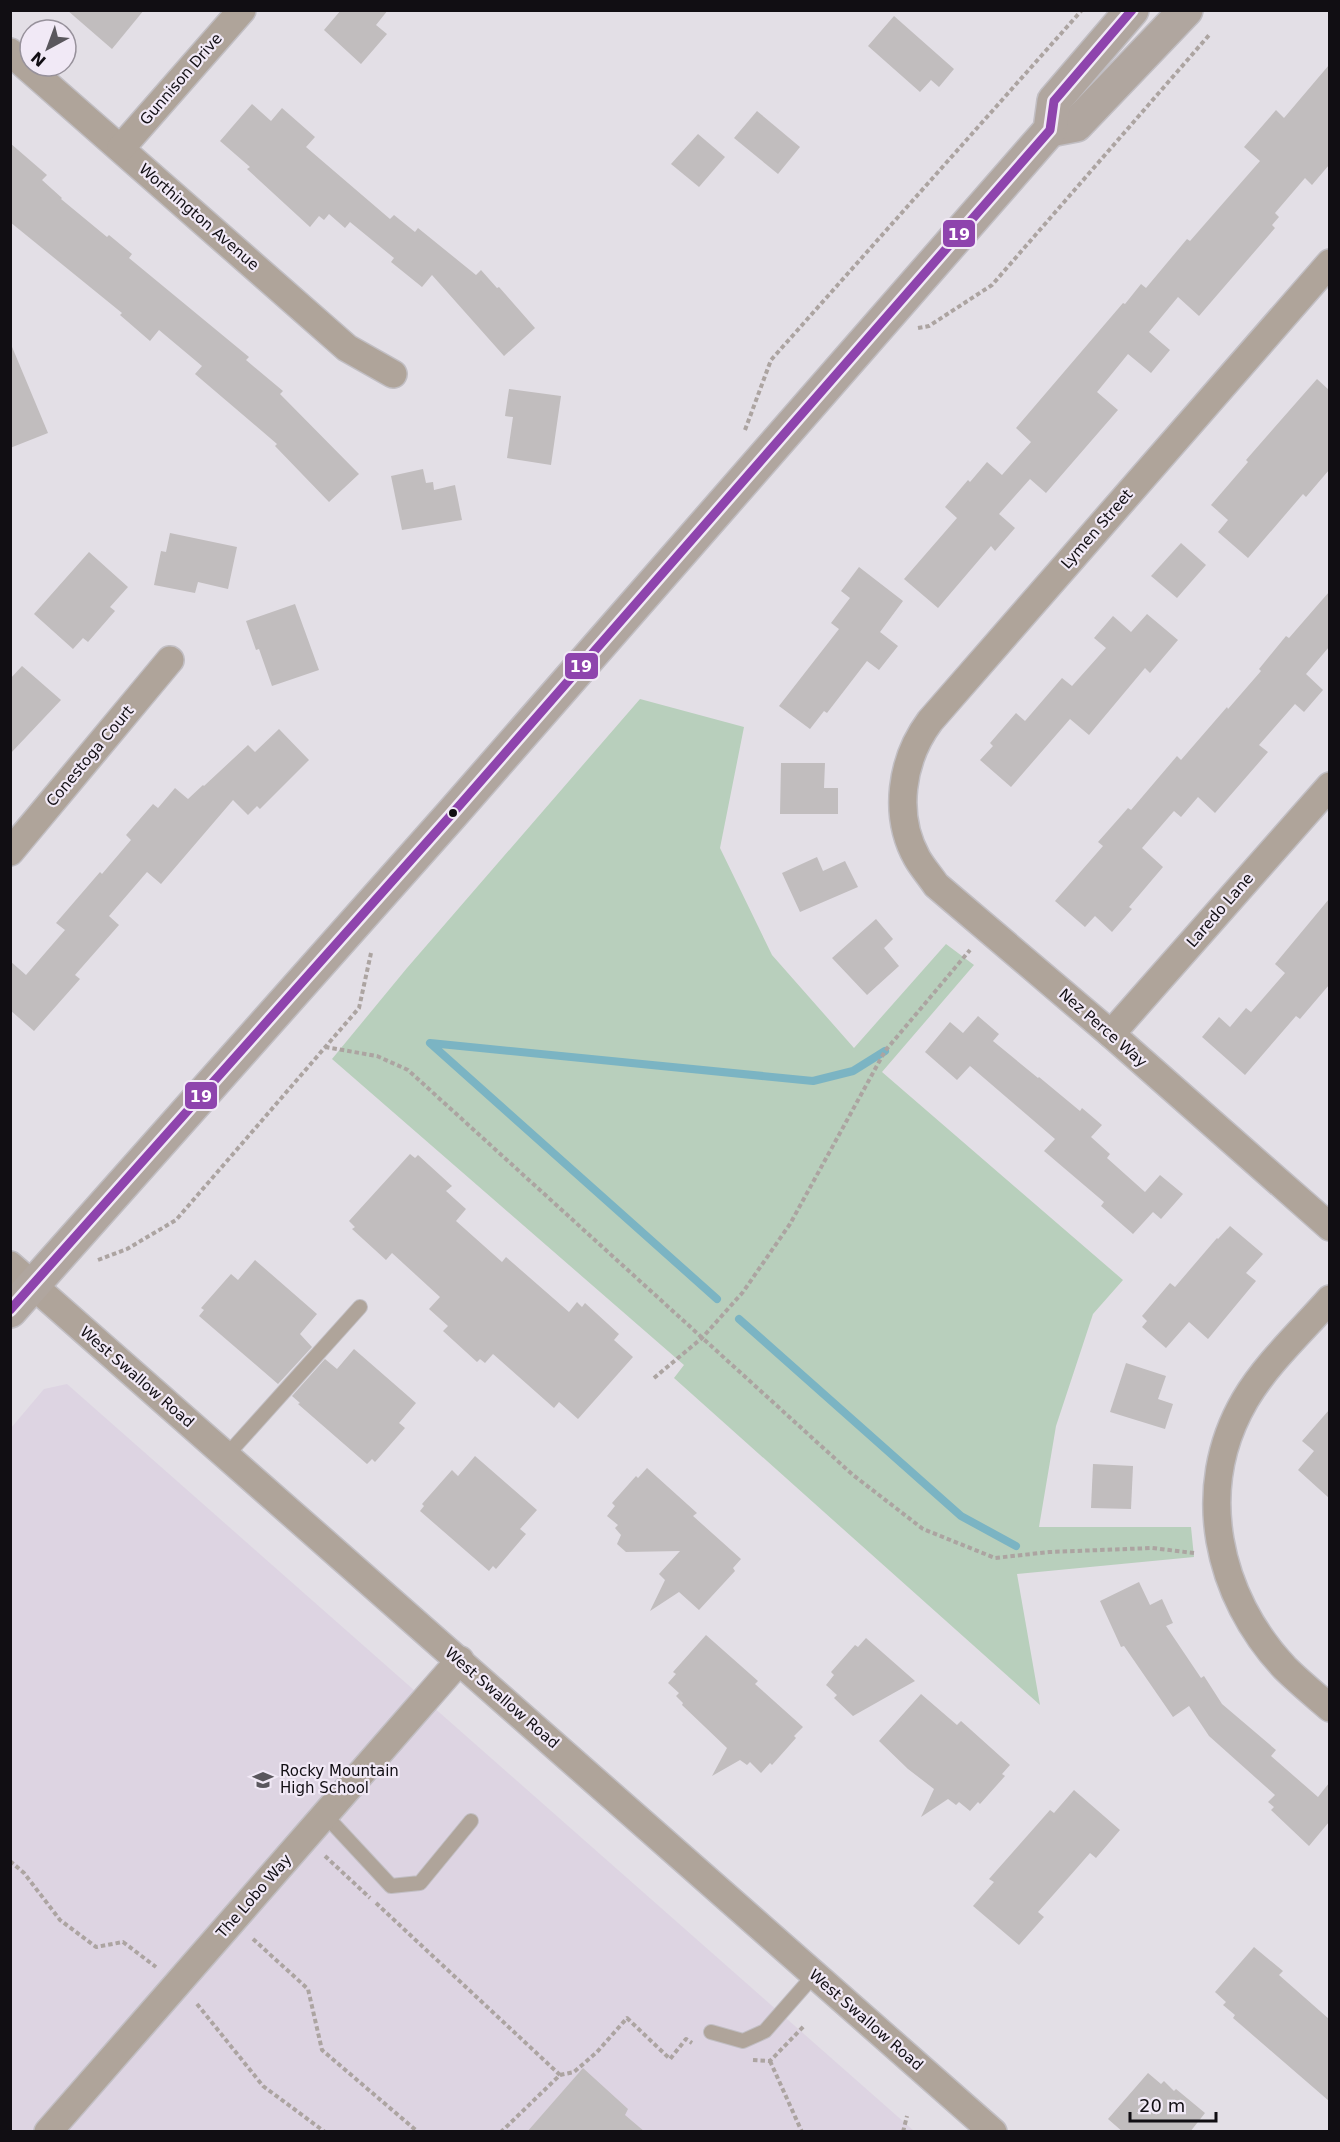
<svg xmlns="http://www.w3.org/2000/svg" width="1340" height="2142" font-family="'DejaVu Sans',sans-serif">
	<style>
		.built { fill: #ddd4e2 }
		.green { fill: #b8cfbc }
		.lines { fill: none; stroke-linecap: round; stroke-linejoin: round }
		.stream { stroke: #7bb4c3; stroke-width: 8 }
		.building { fill: #c1bdbe }
		.service-casing { stroke: #c1bec3; stroke-width: 16 }
		.minor-casing { stroke: #c1bec3; stroke-width: 30 }
		.primary-casing { stroke: #c1bec3; stroke-width: 36 }
		.path { stroke: #aca4a1; stroke-width: 4; stroke-dasharray: 4.5 3; stroke-linecap: butt }
		.service { stroke: #afa49a; stroke-width: 14 }
		.minor { stroke: #afa49a; stroke-width: 27 }
		.primary { stroke: #b0a69f; stroke-width: 33 }
		.bus-1-casing { stroke: #f1e9f6; stroke-width: 14 }
		.bus-1 { stroke: #8e44ad; stroke-width: 9 }
		.bus-dot { fill: #110e13; stroke: #f1e9f6; stroke-width: 2 }
		.labels { text-anchor: middle; dominant-baseline: central; stroke-width: 4.5; stroke-linejoin: round; paint-order: stroke }
		.street-label { font-size: 15px; fill: #110e13; stroke: #f1e9f6 }
		.poi-label { font-size: 15px; fill: #110e13; stroke: #f1e9f6; text-anchor: start }
		.line-badge { stroke: #f1e9f6; stroke-width: 2 }
		.badge-label { font-size: 16px; text-anchor: middle; font-weight: bold; fill: #fff }
	</style>
	<rect width="100%" height="100%" fill="#e3dfe6"/>
	<polygon class="built" points="67,1384 914,2131 11,2132 11,1428 44,1389"/>
	<polygon class="green" points="640,699 744,727 720,848 772,955 854,1048 946,944 974,965 882,1072 1123,1280 1093,1314 1056,1426 1039,1527 1191,1527 1194,1557 1017,1574 1040,1705 674,1378 684,1365 332,1059 407,968"/>
	<g class="lines">
		<g class="stream">
			<polyline points="717,1299 430,1043 813,1081 853,1071 885,1051"/>
			<polyline points="739,1319 961,1516 1016,1546"/>
		</g>
	</g>
	<g class="building">
		<polygon points="67,10 144,10 112,49"/>
		<polygon points="341,10 388,10 376,25 387,34 361,64 324,30"/>
		<polygon points="894,16 954,69 939,87 931,80 920,92 868,46"/>
		<polygon points="1329,65 1329,165 1312,185 1305,178 1275,213 1279,217 1272,225 1275,228 1199,316 1178,297 1149,332 1170,350 1151,373 1128,354 1097,392 1118,410 1046,493 1030,479 999,514 1015,528 995,551 991,546 938,608 904,579 957,518 945,507 968,480 970,482 987,462 1002,475 1031,442 1016,428 1123,303 1125,304 1141,284 1146,288 1187,239 1190,241 1260,161 1244,147 1276,110 1284,118"/>
		<polygon points="252,104 271,121 282,108 315,137 306,147 390,219 394,215 415,232 418,228 476,275 481,270 497,288 499,287 535,328 504,356 432,275 422,287 391,262 394,258 350,222 345,228 329,214 324,220 319,216 310,227 247,169 250,167 220,141"/>
		<polygon points="757,111 800,147 778,174 734,138"/>
		<polygon points="698,134 725,157 699,187 671,164"/>
		<polygon points="10,143 47,175 42,180 62,198 61,199 107,237 109,235 132,254 129,258 249,357 246,360 283,391 280,394 359,474 329,502 275,446 277,444 195,374 202,366 159,330 150,341 120,315 122,313 10,222"/>
		<polygon points="10,342 48,433 10,448"/>
		<polygon points="1317,379 1329,390 1329,470 1306,497 1303,494 1248,558 1218,532 1228,520 1211,505 1248,462 1246,460"/>
		<polygon points="509,389 561,396 551,465 507,458 513,417 505,416"/>
		<polygon points="423,469 426,483 433,482 434,490 455,485 462,520 402,530 391,476"/>
		<polygon points="170,533 237,547 228,589 198,582 195,593 154,585 161,551 166,552"/>
		<polygon points="1181,543 1206,565 1177,598 1151,576"/>
		<polygon points="89,552 128,587 110,607 115,611 88,642 83,638 73,649 34,614"/>
		<polygon points="859,567 903,601 880,632 898,646 879,670 867,661 827,713 824,711 810,729 779,706 839,629 831,623 850,598 841,591"/>
		<polygon points="1329,592 1329,647 1306,674 1323,690 1304,712 1295,704 1259,745 1268,752 1215,813 1198,797 1181,817 1174,811 1142,848 1163,867 1129,907 1132,909 1112,932 1095,916 1085,927 1055,901 1103,846 1098,842 1121,816 1128,808 1131,810 1177,756 1181,760 1227,707 1228,709 1261,671 1259,669 1286,636 1289,638"/>
		<polygon points="295,604 319,670 272,686 259,649 256,650 246,621"/>
		<polygon points="1147,614 1178,640 1150,673 1145,668 1089,735 1070,719 1011,787 980,760 993,746 990,743 1016,713 1025,721 1062,678 1072,686 1106,648 1094,638 1113,616 1131,632"/>
		<polygon points="22,666 61,700 10,754 10,679"/>
		<polygon points="279,729 309,760 260,809 257,806 248,815 233,800 161,884 147,872 109,916 119,925 75,975 80,979 34,1031 10,1010 10,961 26,975 65,930 56,923 100,872 102,874 131,840 126,835 153,804 158,808 175,788 188,799 203,785 204,786 248,745 255,752"/>
		<polygon points="781,763 825,763 824,788 838,788 838,814 780,814"/>
		<polygon points="817,857 823,871 845,861 858,887 800,912 782,873"/>
		<polygon points="1329,899 1329,985 1300,1019 1296,1016 1245,1075 1202,1037 1219,1017 1230,1027 1246,1008 1251,1012 1285,973 1275,964"/>
		<polygon points="876,919 893,939 884,948 899,966 867,995 832,958"/>
		<polygon points="978,1016 999,1034 993,1041 1038,1078 1039,1077 1080,1111 1082,1108 1102,1125 1091,1137 1110,1154 1107,1158 1145,1192 1160,1175 1183,1194 1161,1219 1153,1212 1133,1234 1101,1206 1104,1202 1044,1151 1055,1139 970,1066 957,1080 925,1052 950,1022 963,1033"/>
		<polygon points="410,1154 415,1158 418,1155 452,1186 446,1191 466,1209 456,1221 502,1262 506,1257 569,1312 577,1302 582,1307 585,1303 619,1334 614,1340 633,1357 578,1419 559,1402 554,1408 493,1354 485,1363 480,1359 477,1362 443,1331 448,1326 429,1309 440,1297 392,1253 386,1260 352,1229 355,1227 349,1221"/>
		<polygon points="1230,1226 1263,1254 1246,1273 1256,1281 1208,1339 1189,1322 1166,1348 1142,1327 1147,1321 1142,1316 1170,1283 1175,1287 1217,1238 1218,1239"/>
		<polygon points="255,1260 317,1314 300,1334 312,1347 278,1384 199,1316 204,1310 201,1308 231,1274 238,1280"/>
		<polygon points="354,1349 416,1403 399,1423 405,1428 375,1462 372,1459 367,1464 298,1404 300,1403 292,1396 325,1359 337,1369"/>
		<polygon points="1126,1363 1166,1376 1158,1399 1173,1404 1165,1429 1110,1412"/>
		<polygon points="1329,1410 1329,1498 1298,1470 1314,1451 1302,1441"/>
		<polygon points="475,1456 537,1510 520,1529 526,1534 496,1569 493,1566 489,1571 420,1511 424,1506 422,1504 452,1470 458,1476"/>
		<polygon points="1093,1464 1133,1466 1131,1509 1091,1508"/>
		<polygon points="647,1468 697,1513 693,1516 741,1559 733,1568 735,1571 699,1610 679,1592 650,1611 665,1580 659,1574 680,1551 626,1552 617,1544 621,1535 615,1528 618,1525 607,1516 615,1506 612,1503 636,1476 638,1478"/>
		<polygon points="1139,1582 1150,1605 1162,1599 1173,1623 1166,1626 1201,1678 1204,1676 1222,1704 1276,1750 1271,1756 1318,1797 1329,1783 1329,1822 1309,1846 1271,1810 1274,1807 1268,1802 1275,1795 1209,1736 1189,1706 1173,1717 1124,1646 1121,1647 1100,1601"/>
		<polygon points="706,1635 758,1681 755,1684 803,1727 794,1736 796,1738 772,1765 770,1763 761,1773 750,1762 747,1765 740,1760 712,1776 727,1748 682,1705 683,1703 676,1696 679,1693 668,1683 676,1674 673,1672"/>
		<polygon points="866,1638 915,1681 853,1716 834,1698 837,1695 826,1685 834,1675 831,1672 855,1645 858,1647"/>
		<polygon points="921,1694 957,1725 961,1721 1010,1765 1002,1774 1005,1776 980,1804 978,1802 970,1811 959,1802 956,1805 948,1799 921,1817 934,1789 908,1769 879,1741"/>
		<polygon points="1074,1790 1120,1830 1096,1858 1090,1853 1069,1877 1038,1912 1044,1917 1019,1945 973,1906 994,1882 989,1879 1050,1810 1054,1813"/>
		<polygon points="1254,1947 1283,1971 1279,1975 1329,2019 1329,2101 1233,2018 1235,2015 1223,2005 1226,2002 1215,1992"/>
		<polygon points="583,2068 628,2109 625,2115 645,2132 527,2132"/>
		<polygon points="1148,2073 1161,2084 1164,2081 1174,2091 1176,2089 1205,2113 1190,2132 1123,2132 1108,2119"/>
	</g>
	<g class="lines">
		<g class="service-casing">
			<g id="service">
				<polyline points="227,1455 360,1307"/>
				<polyline points="325,1815 391,1886 420,1883 471,1821"/>
				<polyline points="711,2032 743,2041 765,2031 815,1974"/>
			</g>
		</g>
		<g class="minor-casing">
			<g id="minor">
				<polyline points="10,52 347,348 393,374"/>
				<polyline points="121,148 242,10"/>
				<path d="M1330,263L930,721C901,760 893,815 917,858C922,867 930,876 936,885L1111,1034L1330,1227"/>
				<polyline points="10,852 170,660"/>
				<polyline points="1111,1034 1330,786"/>
				<polyline points="10,1265 993,2132"/>
				<path d="M1330,1299C1302,1331 1266,1364 1245,1400C1193,1489 1217,1596 1285,1668C1299,1682 1315,1695 1330,1708"/>
				<polyline points="48,2132 460,1660"/>
			</g>
		</g>
		<g class="primary-casing">
			<g id="primary">
				<polyline points="1050,130 1076,125 1186,10"/>
				<polyline points="10,1311 452,814 1050,130 1054,101 1132,10"/>
			</g>
		</g>
		<g class="path">
			<polyline points="918,328 929,326 992,285 1210,34"/>
			<polyline points="745,430 771,360 1082,10"/>
			<polyline points="325,1047 377,1056 408,1070 853,1475 923,1529 995,1558 1049,1552 1152,1548 1194,1553"/>
			<polyline points="98,1260 127,1249 176,1220 359,1008 371,953"/>
			<polyline points="654,1378 702,1338 743,1292 790,1224 885,1051 970,950"/>
			<polyline points="325,1856 370,1898"/>
			<polyline points="10,1861 24,1873 60,1920 96,1947 123,1942 156,1967"/>
			<polyline points="376,1903 560,2075 501,2132"/>
			<polyline points="253,1939 308,1989 322,2050 418,2132"/>
			<polyline points="197,2004 263,2086 325,2132"/>
			<polyline points="753,2060 770,2061 805,2025"/>
			<polyline points="770,2061 802,2132"/>
			<polyline points="560,2075 574,2072 597,2052 627,2018 670,2059 686,2039 692,2043"/>
			<polyline points="903,2132 907,2116"/>
		</g>
		<use href="#service" class="service"/>
		<use href="#minor" class="minor"/>
		<use href="#primary" class="primary"/>
		<g class="bus-1-casing">
			<polyline id="bus-1" points="10,1310 452,814 1050,130 1054,101 1132,10"/>
		</g>
		<use href="#bus-1" class="bus-1"/>
	</g>
	<defs>
		<g id="school-bare" transform="scale(1.62)"><path d="M0-5L7-2L0 1L-7-2ZM-4 1L0 2.5L4 1V4Q0 6-4 4Z" fill="#5a575d" stroke="#f1e9f6" stroke-width="2.5" paint-order="stroke"/></g>
	</defs>
	<g fill-rule="evenodd">
		<use href="#school-bare" x="263" y="1780"/>
	</g>
	<circle class="bus-dot" cx="453" cy="813" r="5"/>
	<g class="labels">
		<g class="street-label">
			<text transform="translate(181 79) rotate(-49)">Gunnison Drive</text>
			<text transform="translate(199 217) rotate(41)">Worthington Avenue</text>
			<text transform="translate(1097 529) rotate(-49)">Lymen Street</text>
			<text transform="translate(90 756) rotate(-50)">Conestoga Court</text>
			<text transform="translate(1220 910) rotate(-49)">Laredo Lane</text>
			<text transform="translate(1103 1028) rotate(41)">Nez Perce Way</text>
			<text transform="translate(137 1377) rotate(41)">West Swallow Road</text>
			<text transform="translate(502 1698) rotate(41)">West Swallow Road</text>
			<text transform="translate(254 1896) rotate(-49)">The Lobo Way</text>
			<text transform="translate(866 2020) rotate(41)">West Swallow Road</text>
		</g>
		<g class="poi-label">
			<text x="280" y="1771">Rocky Mountain<tspan x="280" dy="17">High School</tspan></text>
		</g>
	</g>
	<g class="line-badge">
		<rect x="942" y="219" width="34" height="29" rx="6" fill="#8e44ad"/>
		<rect x="564" y="652" width="35" height="28" rx="6" fill="#8e44ad"/>
		<rect x="184" y="1081" width="34" height="29" rx="6" fill="#8e44ad"/>
	</g>
	<g class="badge-label">
		<text x="959" y="240">19</text>
		<text x="581" y="672">19</text>
		<text x="201" y="1102">19</text>
	</g>
	<rect width="1340" height="2142" fill="none" stroke="#110e13" stroke-width="24"/>
	<g transform="translate(48 48) rotate(221)"><circle r="28" fill="#f1e9f6" stroke="#97919b" stroke-width="1.5"/>
	<path d="M0-4.5L10 22L0 15L-10 22Z" fill="#5a575d"/>
	<text y="-9" font-size="16" font-weight="bold" text-anchor="middle" fill="#110e13">N</text>
	</g>
	<path d="M1130 2112v9h86v-9" fill="none" stroke="#110e13" stroke-width="3"/>
	<text x="1139" y="2112" font-size="18" fill="#110e13" stroke="#f1e9f6" stroke-width="4.5" paint-order="stroke">20 m</text>
</svg>
